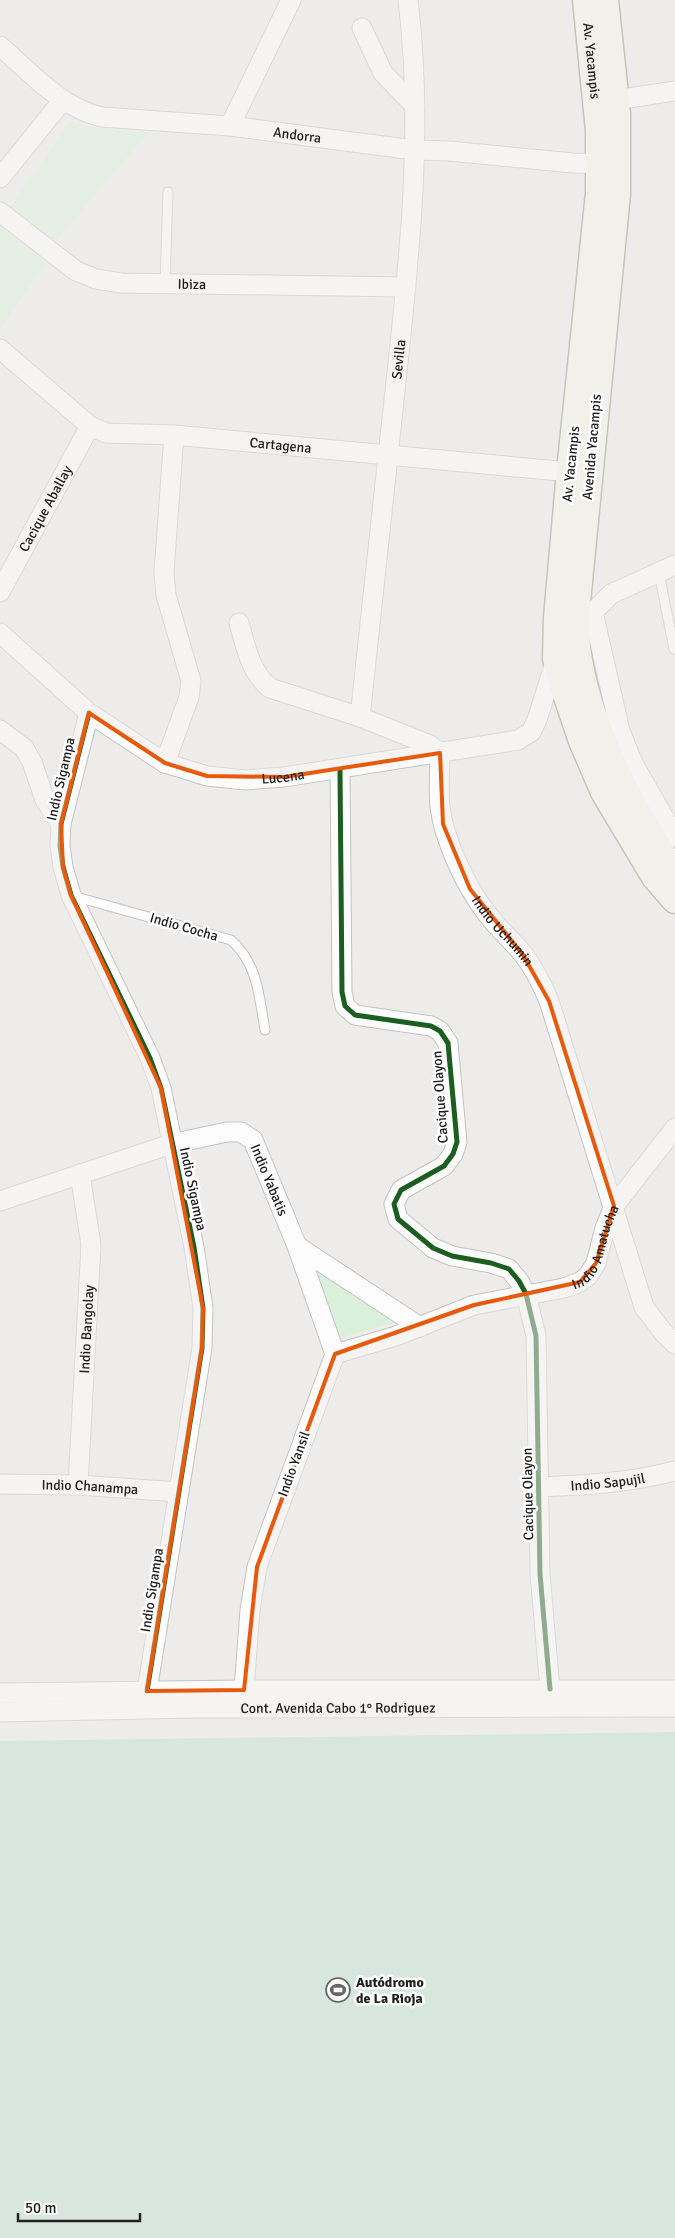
<svg xmlns="http://www.w3.org/2000/svg" width="675" height="2238" font-family="Signika,sans-serif">
	<style>
		.park { fill: #daf0da }
		.pitch { fill: #bae0cf }
		.lines { fill: none; stroke-linecap: round; stroke-linejoin: round }
		.lane-casing { stroke: #c4c3c2; stroke-width: 11 }
		.street-casing { stroke: #c4c3c2; stroke-width: 21 }
		.secondary-casing { stroke: #959683; stroke-width: 29 }
		.lane { stroke: #fcfcfc; stroke-width: 9 }
		.street { stroke: #fcfcfc; stroke-width: 19 }
		.secondary { stroke: #f3f3ed; stroke-width: 26 }
		.cycleway-casing { stroke: #fff; stroke-width: 8 }
		.cycleway { stroke: #1b5e20; stroke-width: 5 }
		.marked { fill: none; stroke: #e8590c; stroke-width: 4; stroke-linejoin: round }
		.labels { text-anchor: middle; dominant-baseline: central; stroke-width: 5; stroke-linejoin: round; paint-order: stroke }
		.street-label { font-size: 14px; fill: #202020; stroke: #fff }
		.poi-label { font-size: 14px; font-weight: bold; fill: #202020; stroke: #fff; text-anchor: start }
	</style>
	<rect width="100%" height="100%" fill="#eeecea"/>
	<g class="park">
		<polygon points="70,121 90,127 148,133 56,241 10,207"/>
		<polygon points="0,225 46,264 0,329"/>
		<polygon points="314,1270 395,1322 341,1338"/>
	</g>
	<polygon class="pitch" points="675,1732 675,2238 0,2238 0,1741"/>
	<g class="lines">
		<g class="lane-casing">
			<g id="lane">
				<polyline points="165,283 168,192"/>
				<polyline points="659,573 674,649"/>
				<path d="M73,896L231,940C258,964 259,996 265,1030"/>
			</g>
		</g>
		<g class="street-casing">
			<g id="street">
				<polyline points="362,28 383,73 415,106"/>
				<path id="s1" d="M0,46C30,72 61,108 102,117L230,126L414,150L449,151L573,163L612,164"/>
				<polyline points="616,100 675,91"/>
				<polyline points="230,126 291,0"/>
				<polyline points="0,178 63,100"/>
				<path id="s2" d="M0,212L76,271L96,279L121,283L406,287"/>
				<path id="s3" d="M0,349L90,426L106,433L174,435L581,473"/>
				<path id="s4" d="M0,592L90,426"/>
				<polyline points="576,612 593,612 620,731 633,763 675,837"/>
				<polyline points="593,612 611,594 675,565"/>
				<path id="s5" d="M239,623C246,647 250,672 270,688L360,717L430,745L440,753C440,771 438,789 440,807C444,839 465,885 485,911C496,927 511,939 523,954C534,968 542,984 549,1001L644,1307L663,1332L675,1344"/>
				<path id="s6" d="M0,633L89,713L165,763L207,776L245,780L284,777L518,740L531,732L537,720L556,659"/>
				<polyline points="89,713 61,824 60,846 63,867 71,895 150,1058 161,1088 194,1247 203,1308 202,1348 147,1691"/>
				<path id="s7" d="M360,717C371,609 383,500 395,391C409,262 424,130 408,0"/>
				<polyline points="0,730 24,748 32,762 45,800 61,824"/>
				<polyline points="165,763 189,697 191,681 166,595 164,572 174,435"/>
				<polyline points="340,770 342,992 345,1006 355,1015 431,1026 440,1031 448,1043 457,1142 453,1154 444,1166 401,1190 394,1204 398,1219 433,1248 452,1256 491,1263 509,1269 519,1281 526,1294 536,1336 540,1574 550,1689"/>
				<path id="s8" d="M0,1201L171,1144L227,1132H241L253,1140L297,1246L335,1354L257,1567L250,1610L244,1690"/>
				<polyline points="297,1246 420,1327"/>
				<path id="s9" d="M335,1354L396,1336L474,1305L564,1288L580,1282L588,1276L596,1263L605,1228L614,1206L675,1128"/>
				<path id="s10" d="M0,1484L78,1485L179,1492"/>
				<path id="s11" d="M78,1485L91,1245L80,1174"/>
				<path id="s12" d="M539,1487C585,1485 630,1483 675,1471"/>
				<polyline points="0,1693 244,1690 675,1690"/>
				<path id="s13" d="M0,1712L197,1708L675,1707"/>
			</g>
		</g>
		<g class="secondary-casing">
			<g id="secondary">
				<path id="s14" d="M586,0L599,131V193L570,471L557,618L556,659L562,682L582,741L604,792L655,877L675,900"/>
				<path d="M605,0L617,113V194L576,612C577,623 576,635 577,646C585,720 632,812 675,872"/>
			</g>
		</g>
		<use href="#lane" class="lane"/>
		<use href="#street" class="street"/>
		<use href="#secondary" class="secondary"/>
		<g class="cycleway-casing">
			<g id="cycleway">
				<polyline points="89,713 61,824 60,846 63,867 71,895 150,1058 161,1088 194,1247 203,1308 202,1348 147,1691"/>
				<polyline points="340,770 342,992 345,1006 355,1015 431,1026 440,1031 448,1043 457,1142 453,1154 444,1166 401,1190 394,1204 398,1219 433,1248 452,1256 491,1263 509,1269 519,1281 526,1294 536,1336 540,1574 550,1689"/>
			</g>
		</g>
		<use href="#cycleway" class="cycleway"/>
	</g>
	<path d="M0 0H675V2238H0ZM89,713L165,763L207,776L284,777L440,753L443,824L470,889L523,955L549,1001L614,1206L596,1263L580,1282L474,1305L335,1354L257,1567L244,1690L147,1691L202,1348L203,1308L161,1088L71,895L63,867L61,824Z" fill="#eeecea" fill-opacity=".55" fill-rule="evenodd"/>
	<path class="marked" d="M89,713L165,763L207,776L284,777L440,753L443,824L470,889L523,955L549,1001L614,1206L596,1263L580,1282L474,1305L335,1354L257,1567L244,1690L147,1691L202,1348L203,1308L161,1088L71,895L63,867L61,824Z"/>
	<defs>
		<g id="stadium-ring" transform="scale(1.25)"><circle r="9.5" fill="#fff" stroke="#686767" stroke-width="1.5"/><path d="M0-5a6.5 5 0 1 0 0 10a6.5 5 0 1 0 0-10ZM-3.5-1.8h7v3.6h-7Z" fill="#686767"/></g>
	</defs>
	<g fill-rule="evenodd">
		<use href="#stadium-ring" x="338" y="1990"/>
	</g>
	<g class="labels">
		<g class="street-label">
			<text stroke="none"><textPath href="#s14" startOffset="61">Av. Yacampis</textPath></text>
			<text stroke="none"><textPath href="#s1" startOffset="322">Andorra</textPath></text>
			<text stroke="none"><textPath href="#s2" startOffset="214">Ibiza</textPath></text>
			<text stroke="none"><textPath href="#s7" startOffset="360">Sevilla</textPath></text>
			<text stroke="none"><textPath href="#s3" startOffset="311">Cartagena</textPath></text>
			<text transform="translate(592 447) rotate(-85)">Avenida Yacampis</text>
			<text transform="translate(571 464) rotate(-84)">Av. Yacampis</text>
			<text stroke="none"><textPath href="#s4" startOffset="95">Cacique Aballay</textPath></text>
			<text stroke="none"><textPath href="#s6" startOffset="331">Lucena</textPath></text>
			<text transform="translate(61 779) rotate(-77)">Indio Sigampa</text>
			<text transform="translate(184 927) rotate(16)">Indio Cocha</text>
			<text stroke="none"><textPath href="#s5" startOffset="451">Indio Uchumin</textPath></text>
			<text transform="translate(440 1097) rotate(-94)">Cacique Olayon</text>
			<text stroke="none"><textPath href="#s8" startOffset="309">Indio Yabatis</textPath></text>
			<text transform="translate(193 1189) rotate(78)">Indio Sigampa</text>
			<text stroke="none"><textPath href="#s9" startOffset="295">Indio Amatucha</textPath></text>
			<text stroke="none"><textPath href="#s11" startOffset="156">Indio Bangolay</textPath></text>
			<text transform="translate(294 1464) rotate(-70)">Indio Yansil</text>
			<text stroke="none"><textPath href="#s12" startOffset="69">Indio Sapujil</textPath></text>
			<text stroke="none"><textPath href="#s10" startOffset="90">Indio Chanampa</textPath></text>
			<text transform="translate(528 1494) rotate(-91)">Cacique Olayon</text>
			<text transform="translate(152 1590) rotate(-81)">Indio Sigampa</text>
			<text stroke="none"><textPath href="#s13" startOffset="338">Cont. Avenida Cabo 1° Rodriguez</textPath></text>
		</g>
		<g class="poi-label">
			<text x="356" y="1982">Autódromo<tspan x="356" dy="16">de La Rioja</tspan></text>
		</g>
	</g>
	<path d="M18 2213v8h122v-8" fill="none" stroke="#202020" stroke-width="2.5"/>
	<text x="25" y="2213" font-size="15" fill="#202020" stroke="#ffffff" stroke-width="4" paint-order="stroke">50 m</text>
</svg>
